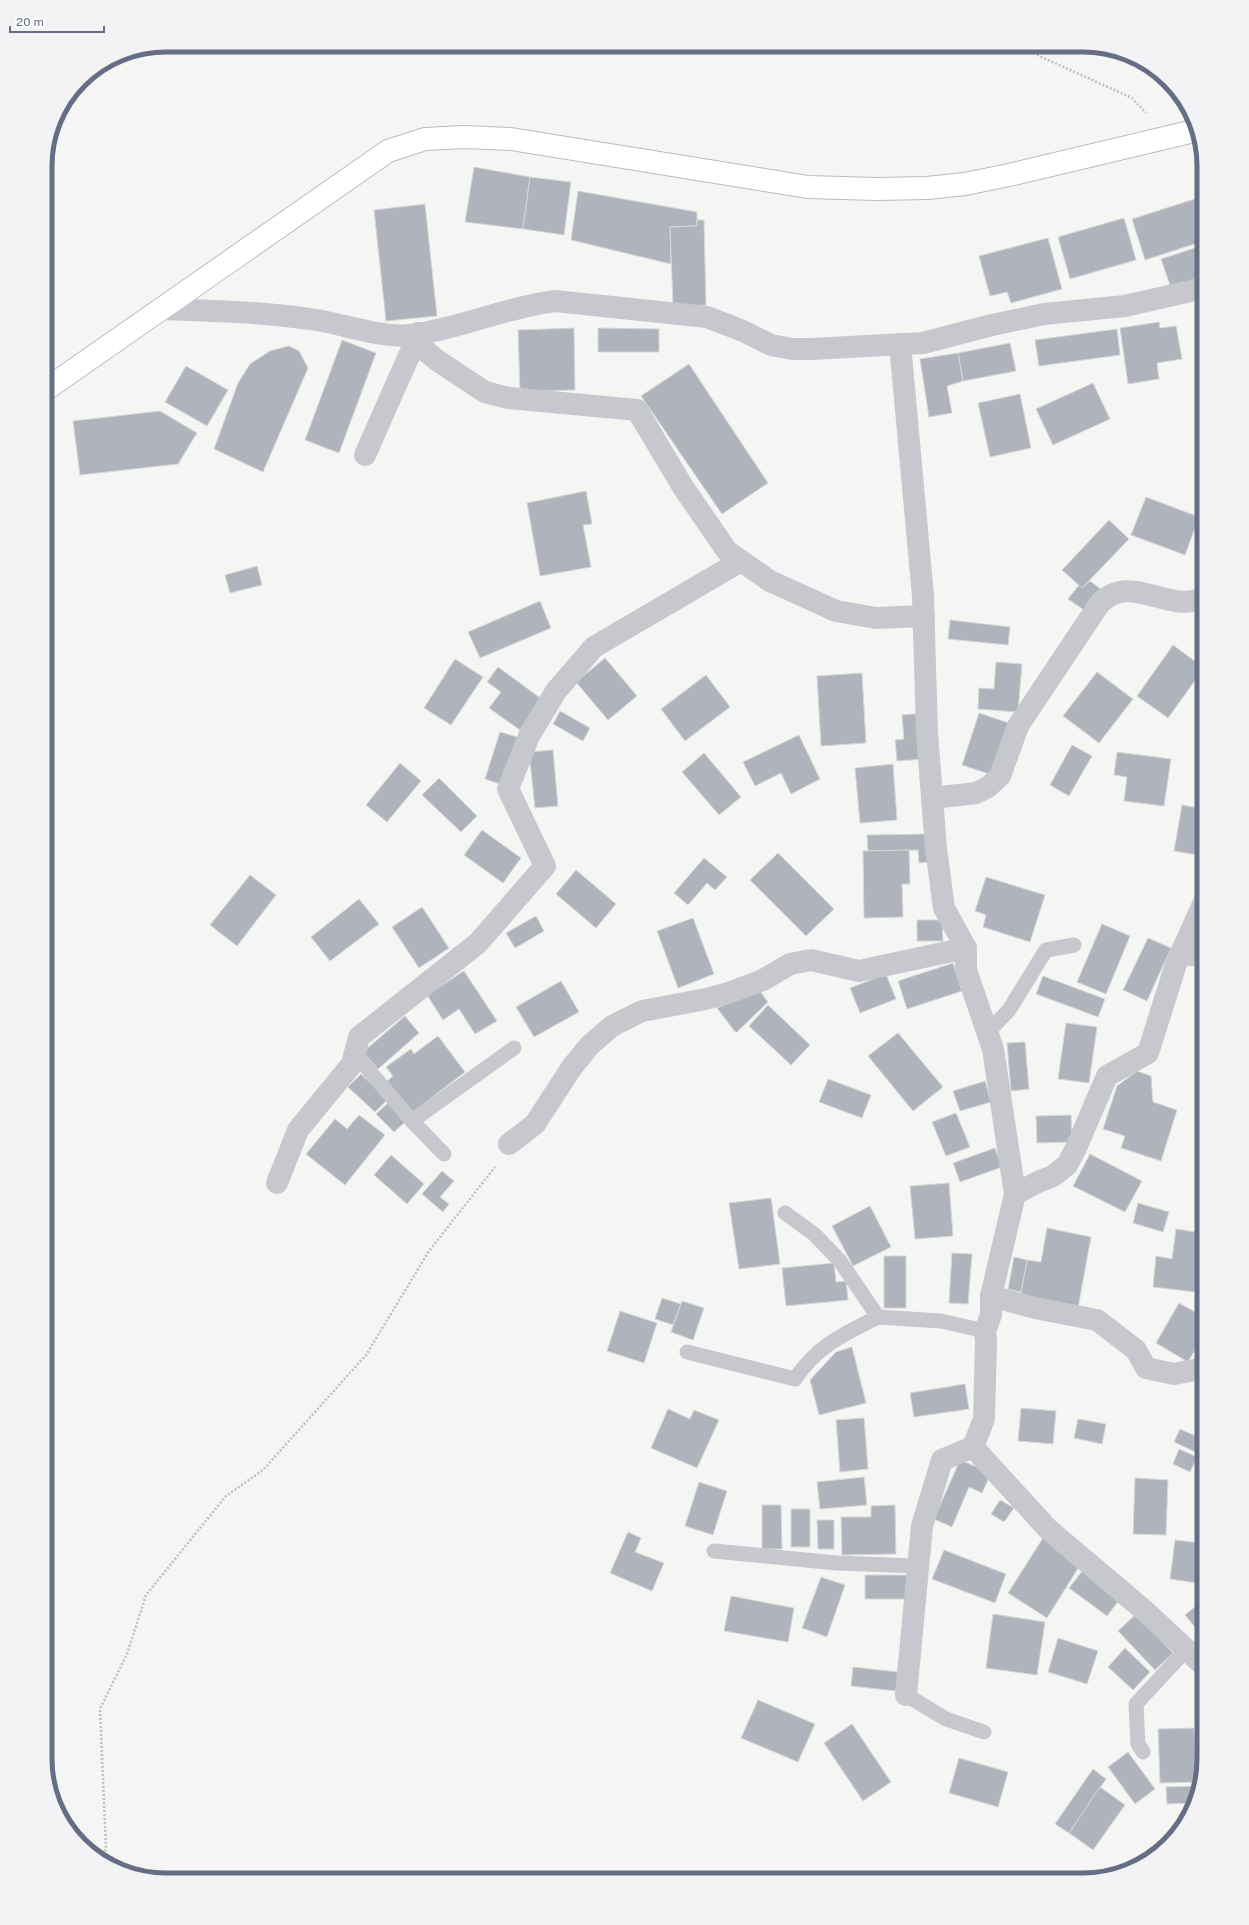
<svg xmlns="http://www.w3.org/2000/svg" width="1249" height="1925" font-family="'Public Sans',sans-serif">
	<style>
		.building { fill: #afb3bb; stroke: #d7d8d6 }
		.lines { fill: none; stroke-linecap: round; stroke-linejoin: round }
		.secondary-casing { stroke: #b9bbc1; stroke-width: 24 }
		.path { stroke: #bebfc2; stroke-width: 2.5; stroke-dasharray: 2 2; stroke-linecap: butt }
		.lane { stroke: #c7c8cd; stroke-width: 15 }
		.street { stroke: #c7c8cd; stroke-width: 22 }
		.secondary { stroke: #fff; stroke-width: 22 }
		.rim { fill: none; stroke: #656e84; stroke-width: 5 }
	</style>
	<rect width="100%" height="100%" fill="#f5f6f3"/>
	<g class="building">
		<polygon points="474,167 530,177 523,229 465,222"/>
		<polygon points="530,177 571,182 564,235 523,229"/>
		<polygon points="578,191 697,212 697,226 670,227 671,264 571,240"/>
		<polygon points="1204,196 1204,241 1145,260 1132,219"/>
		<polygon points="425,204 437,316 386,321 374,210"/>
		<polygon points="1124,218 1136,260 1070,279 1058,237"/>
		<polygon points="697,220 704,220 706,305 673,306 670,227 697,226"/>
		<polygon points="1048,238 1062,289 1011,303 1007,292 990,296 979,256"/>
		<polygon points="1204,245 1204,277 1171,288 1161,259"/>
		<polygon points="1159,322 1160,328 1176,326 1182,359 1157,363 1159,379 1128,384 1120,328"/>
		<polygon points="574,328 575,390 520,391 518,330"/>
		<polygon points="598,328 659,329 659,352 598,352"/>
		<polygon points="1117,329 1120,355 1039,366 1035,340"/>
		<polygon points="342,340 376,353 339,453 305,440"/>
		<polygon points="1010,343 1016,371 963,381 958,353"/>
		<polygon points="289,346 299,351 308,368 263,472 214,449 238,383 250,364 270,351"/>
		<polygon points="958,353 963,381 947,386 952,413 929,417 920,359"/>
		<polygon points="689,364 768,483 722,514 641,396"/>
		<polygon points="186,366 228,390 207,426 165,402"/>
		<polygon points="1093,383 1110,419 1053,445 1036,409"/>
		<polygon points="1020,394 1031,448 990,457 978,403"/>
		<polygon points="160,411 197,433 178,464 80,475 73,421"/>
		<polygon points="586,491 592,524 583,525 591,567 540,576 527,503"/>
		<polygon points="1146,497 1199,517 1185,555 1131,535"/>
		<polygon points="1109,520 1129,539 1082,588 1062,570"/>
		<polygon points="257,566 262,585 230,593 225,575"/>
		<polygon points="1090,581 1102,590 1087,612 1068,599 1079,585 1082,588"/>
		<polygon points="540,601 551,628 480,658 468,632"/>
		<polygon points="950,620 1010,627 1008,645 948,639"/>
		<polygon points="1173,645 1204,668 1168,718 1137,696"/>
		<polygon points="605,658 637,696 608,720 576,682"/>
		<polygon points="455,659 483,677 451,725 424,708"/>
		<polygon points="996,662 1022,664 1018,712 978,709 979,688 994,689"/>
		<polygon points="498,667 543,700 520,730 489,708 501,692 487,682"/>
		<polygon points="1097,672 1133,699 1099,743 1063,716"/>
		<polygon points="862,673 866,743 821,746 817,676"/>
		<polygon points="706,675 730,707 685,741 661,709"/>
		<polygon points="560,711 590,728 583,741 553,724"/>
		<polygon points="923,713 926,759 897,761 895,740 904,739 902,715"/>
		<polygon points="979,713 1009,723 992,775 962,765"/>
		<polygon points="500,732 517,737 503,785 485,779"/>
		<polygon points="799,735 820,779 791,794 781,773 755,786 743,762"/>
		<polygon points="1072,745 1092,756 1069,796 1050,785"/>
		<polygon points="553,750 558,806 535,808 529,752"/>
		<polygon points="1117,752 1171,759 1164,806 1124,801 1127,777 1114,775"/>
		<polygon points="704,753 741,797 719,815 682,772"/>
		<polygon points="400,763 421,781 387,822 366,805"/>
		<polygon points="893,764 897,820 860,823 855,768"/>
		<polygon points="439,778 477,816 461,832 422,795"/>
		<polygon points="1182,805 1204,809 1204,856 1174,851"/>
		<polygon points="482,830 521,858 503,883 464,855"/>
		<polygon points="932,834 933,862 919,863 918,850 868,851 867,835"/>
		<polygon points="909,850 910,884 902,884 903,917 864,918 863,851"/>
		<polygon points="778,853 834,909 806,936 750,880"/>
		<polygon points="704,858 727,877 715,890 707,883 688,905 674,893"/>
		<polygon points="576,870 616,904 596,928 556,894"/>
		<polygon points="250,875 276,895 237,946 210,925"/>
		<polygon points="986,877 1045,895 1030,942 983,927 986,915 975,911"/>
		<polygon points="359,899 379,924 330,961 311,937"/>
		<polygon points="422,907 449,948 419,968 392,927"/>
		<polygon points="536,916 544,931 515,948 506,933"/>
		<polygon points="693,918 714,974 678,988 657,931"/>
		<polygon points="917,920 942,920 943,941 917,941"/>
		<polygon points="1102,924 1130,936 1106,994 1077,982"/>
		<polygon points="1148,938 1171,948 1147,1001 1123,990"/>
		<polygon points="953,963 962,991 907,1009 898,981"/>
		<polygon points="464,971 497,1021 475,1034 459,1009 443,1020 427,995"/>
		<polygon points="886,974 896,999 860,1013 850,988"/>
		<polygon points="1043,976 1105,999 1098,1017 1036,994"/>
		<polygon points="561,981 579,1012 534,1037 516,1007"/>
		<polygon points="759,990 768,1002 736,1033 717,1008"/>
		<polygon points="768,1005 810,1045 791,1065 749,1026"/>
		<polygon points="405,1016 419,1033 378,1069 363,1052"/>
		<polygon points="1066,1023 1097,1027 1089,1083 1058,1079"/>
		<polygon points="898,1033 943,1087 913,1111 868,1056"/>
		<polygon points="438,1036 465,1072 409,1115 385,1083 393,1076 386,1067 411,1049 414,1054"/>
		<polygon points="1025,1042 1029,1089 1011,1091 1007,1043"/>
		<polygon points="1137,1071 1151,1076 1153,1102 1177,1110 1161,1161 1121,1148 1125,1136 1103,1129 1117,1086"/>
		<polygon points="361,1074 387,1100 375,1112 348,1087"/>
		<polygon points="828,1079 871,1095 862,1118 819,1102"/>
		<polygon points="985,1081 991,1102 960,1111 953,1091"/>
		<polygon points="388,1103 406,1121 394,1132 376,1114"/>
		<polygon points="956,1113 970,1147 946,1156 932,1122"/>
		<polygon points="359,1115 385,1135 345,1185 306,1154 335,1119 347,1129"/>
		<polygon points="1071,1115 1072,1142 1037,1143 1036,1116"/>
		<polygon points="995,1148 1002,1167 960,1182 953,1163"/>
		<polygon points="1090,1154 1142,1181 1125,1212 1073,1186"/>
		<polygon points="391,1155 424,1184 407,1204 374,1175"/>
		<polygon points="442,1171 454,1181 440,1197 449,1204 443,1212 422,1194"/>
		<polygon points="949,1183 953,1236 915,1239 910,1186"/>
		<polygon points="771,1198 780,1264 739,1269 729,1203"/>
		<polygon points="1204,1198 1204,1223 1202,1223"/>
		<polygon points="1138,1203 1169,1212 1163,1232 1133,1223"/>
		<polygon points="870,1206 891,1247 853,1266 832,1226"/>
		<polygon points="1047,1228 1091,1237 1078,1308 1022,1297 1021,1292 1027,1260 1041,1262"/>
		<polygon points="1176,1229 1202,1233 1195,1292 1153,1287 1156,1256 1172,1259"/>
		<polygon points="952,1253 972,1254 968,1304 949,1303"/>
		<rect x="884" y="1256" width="22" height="52"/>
		<polygon points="1014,1257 1027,1260 1021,1292 1008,1289"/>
		<polygon points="834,1263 836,1282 846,1281 848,1300 786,1306 782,1268"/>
		<polygon points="1204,1265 1204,1294 1197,1292"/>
		<polygon points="662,1298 681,1304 673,1325 655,1319"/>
		<polygon points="682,1301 704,1308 693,1340 671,1332"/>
		<polygon points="1179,1303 1204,1317 1204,1334 1188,1362 1156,1343"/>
		<polygon points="620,1311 657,1323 644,1363 607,1351"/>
		<polygon points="852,1347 866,1403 819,1415 810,1380 836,1352"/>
		<polygon points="965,1384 969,1409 914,1417 910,1393"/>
		<polygon points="1021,1408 1056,1411 1053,1444 1018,1441"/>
		<polygon points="668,1409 690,1419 694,1410 719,1420 697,1468 651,1448"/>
		<polygon points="864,1418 868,1469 840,1472 836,1420"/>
		<polygon points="1078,1419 1106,1424 1102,1444 1074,1438"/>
		<polygon points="1180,1429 1204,1440 1204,1445 1200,1454 1174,1442"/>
		<polygon points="1179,1449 1197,1457 1190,1472 1173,1464"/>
		<polygon points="960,1460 991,1473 982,1493 969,1487 952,1527 934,1519"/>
		<polygon points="864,1477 867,1505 820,1509 817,1482"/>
		<polygon points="1135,1478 1168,1480 1166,1535 1133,1534"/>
		<polygon points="699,1482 727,1491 713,1535 685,1526"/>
		<polygon points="1000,1500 1014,1508 1004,1522 991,1514"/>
		<polygon points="762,1505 781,1505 782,1549 762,1549"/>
		<polygon points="895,1505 896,1554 842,1555 841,1517 871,1517 871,1506"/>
		<rect x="791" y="1509" width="19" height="38"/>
		<polygon points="817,1520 834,1520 834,1549 818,1549"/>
		<polygon points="628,1532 641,1538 635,1552 664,1563 652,1591 610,1573"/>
		<polygon points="1043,1538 1082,1562 1047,1618 1008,1593"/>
		<polygon points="1175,1540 1202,1543 1197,1583 1170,1579"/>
		<polygon points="944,1550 1006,1574 995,1603 932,1579"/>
		<polygon points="1083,1570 1120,1599 1107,1616 1069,1588"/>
		<rect x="865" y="1575" width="42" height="24"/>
		<polygon points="821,1577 845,1585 827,1637 802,1628"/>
		<polygon points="731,1596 794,1608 788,1642 724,1631"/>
		<polygon points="1202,1601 1204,1603 1204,1638 1185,1615"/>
		<polygon points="993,1614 1045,1622 1037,1675 986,1668"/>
		<polygon points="1136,1614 1173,1653 1155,1670 1118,1631"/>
		<polygon points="1058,1638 1098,1651 1087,1684 1048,1672"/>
		<polygon points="1125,1648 1150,1672 1133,1690 1108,1667"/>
		<polygon points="853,1667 898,1672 896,1691 851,1686"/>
		<polygon points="758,1700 815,1724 798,1762 741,1738"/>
		<polygon points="852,1724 891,1782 863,1801 824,1743"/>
		<polygon points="1194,1728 1196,1782 1160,1783 1158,1729"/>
		<polygon points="1128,1752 1155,1789 1135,1804 1108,1767"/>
		<polygon points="959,1758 1008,1772 998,1807 949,1793"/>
		<polygon points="1093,1769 1106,1779 1069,1833 1055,1824"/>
		<polygon points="1196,1786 1192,1803 1167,1804 1166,1787"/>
		<polygon points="1100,1787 1125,1805 1093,1850 1069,1833"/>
	</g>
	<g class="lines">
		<g class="secondary-casing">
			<polyline id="secondary" points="45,390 388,151 425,139 464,137 511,139 808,187 876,189 927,188 965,184 1009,175 1194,131"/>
		</g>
		<g class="path">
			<polyline points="1015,45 1132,98 1146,113"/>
			<polyline points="100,1858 106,1849 100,1709 127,1654 146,1595 226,1496 263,1470 366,1355 429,1251 495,1167"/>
		</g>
		<g class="lane">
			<polyline points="987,1033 1009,1010 1046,950 1074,945"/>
			<polyline points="355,1054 412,1121 514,1048"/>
			<polyline points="412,1121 444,1154"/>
			<polyline points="785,1213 814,1234 840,1261 878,1317 941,1321 985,1331"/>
			<path d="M687,1352L795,1379C817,1346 844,1334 878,1317"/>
			<polyline points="714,1551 837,1563 917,1566"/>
			<polyline points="906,1695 946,1719 984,1732"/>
			<polyline points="1143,1752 1138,1744 1136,1704 1186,1650"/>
		</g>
		<g class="street">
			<path d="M163,309C214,311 266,312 317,320C346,325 382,338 410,335C460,329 506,307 555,301L707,317L743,331L771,345L792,349H812L923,343L992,325L1044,314L1125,306L1204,288"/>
			<polyline points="419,333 421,347 438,361 485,392 509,398 637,410 683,487 727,551 770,581 836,611 876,618 924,616"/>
			<polyline points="900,344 923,596 927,733 936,848 944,908 966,948 966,970 993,1049 1015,1194 991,1296 991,1315 985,1331 986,1341 984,1419 973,1447 1048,1529 1145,1611 1204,1666"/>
			<polyline points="365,455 419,333"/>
			<path d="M932,798L976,793L988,787L1000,776L1018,726L1100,603C1124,580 1148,597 1176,601C1185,603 1195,601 1204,599"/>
			<polyline points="1180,954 1204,956"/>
			<polyline points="509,1144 535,1124 572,1067 590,1045 612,1026 642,1011 706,999 728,993 763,980 790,964 811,960 859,971 966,948"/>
			<polyline points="277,1183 298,1130 352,1064 359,1037 478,943 545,866 508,789 529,736 556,691 594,647 741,561"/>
			<polyline points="1015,1194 1038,1182 1053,1176 1067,1165 1076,1148 1107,1076 1148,1053 1176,964 1204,902"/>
			<polyline points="991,1296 1035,1308 1097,1320 1136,1350 1146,1368 1174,1374 1204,1368"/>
			<polyline points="906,1695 922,1526 942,1460 973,1447"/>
		</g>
		<use href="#secondary" class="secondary"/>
	</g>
	<path d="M0 0H1249V1925H0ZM166 52H1083A114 114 0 0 1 1197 166V1759A114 114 0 0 1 1083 1873H166A114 114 0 0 1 52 1759V166A114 114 0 0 1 166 52Z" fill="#f3f3f5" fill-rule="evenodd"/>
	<path class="rim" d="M166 52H1083A114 114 0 0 1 1197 166V1759A114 114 0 0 1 1083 1873H166A114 114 0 0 1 52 1759V166A114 114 0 0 1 166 52Z"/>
	<path d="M10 26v6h94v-6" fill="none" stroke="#656e84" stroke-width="2"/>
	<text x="16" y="26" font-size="12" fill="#656e84" stroke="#ffffff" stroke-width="3" paint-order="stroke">20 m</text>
</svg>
